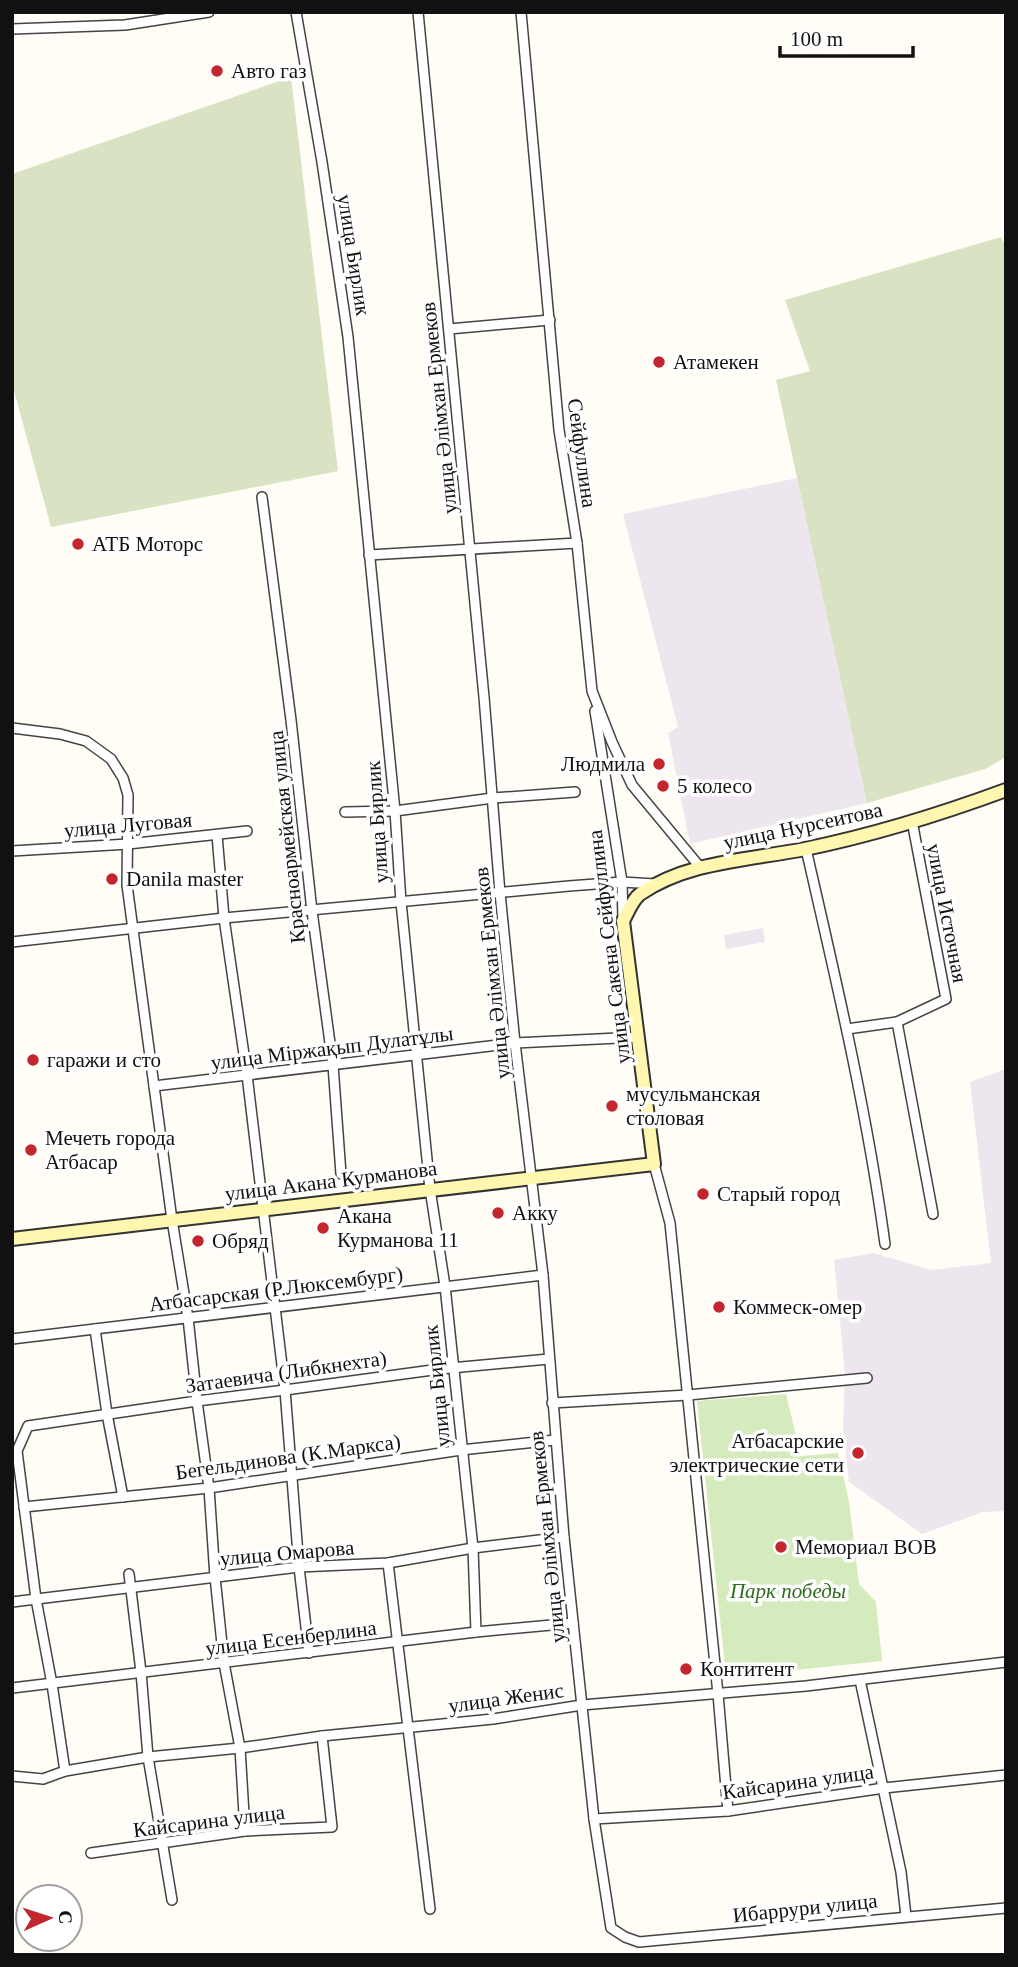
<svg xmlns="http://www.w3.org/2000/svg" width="1018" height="1967" font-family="'Times New Roman',serif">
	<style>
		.industrial { fill: #eee6ef }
		.green { fill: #d5ebbd }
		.cemetery { fill: #d9e3c4 }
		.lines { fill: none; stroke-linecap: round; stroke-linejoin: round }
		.street-casing { stroke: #444; stroke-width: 12 }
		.secondary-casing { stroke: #333; stroke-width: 16 }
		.street { stroke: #fff; stroke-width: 9 }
		.secondary { stroke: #fff6b0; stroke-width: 12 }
		.poi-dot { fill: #c4262e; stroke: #fff; stroke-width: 2.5 }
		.labels { text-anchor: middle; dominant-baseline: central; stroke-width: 7; stroke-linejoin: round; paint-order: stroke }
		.poi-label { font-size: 21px; fill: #111; stroke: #fff; text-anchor: start }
		.street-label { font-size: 21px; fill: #111; stroke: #fff }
		.park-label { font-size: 21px; font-style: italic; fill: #2f6b1f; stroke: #fff }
	</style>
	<rect width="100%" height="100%" fill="#fffdf5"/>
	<g class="industrial">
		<polygon points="797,478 867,803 690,844 668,733 678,727 623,514"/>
		<polygon points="763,928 765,942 726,949 724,935"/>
		<polygon points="1006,1069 1006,1511 983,1512 922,1534 849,1482 843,1427 845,1373 834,1260 873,1253 932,1270 991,1263 970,1082"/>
	</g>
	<polygon class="green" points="786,1394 801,1456 838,1453 849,1501 859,1584 876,1602 882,1661 739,1676 725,1666 697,1401"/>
	<g class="cemetery">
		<polygon points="291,77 338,471 51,527 12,383 12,174"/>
		<polygon points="1001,237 1006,247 1006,757 985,769 867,803 776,380 810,371 785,300"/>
	</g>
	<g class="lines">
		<g class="street-casing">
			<g id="street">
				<polyline points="296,12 322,162 348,337 395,811 401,902 430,1189 445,1286 473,1548 476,1632"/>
				<polyline points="418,12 484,697 500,893 515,1043 543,1275 564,1537 594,1819 611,1928 625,1937 639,1942 1006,1908"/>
				<polyline points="521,12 559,430 577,543 592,691 612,742 632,785 700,867"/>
				<polyline points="12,29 125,25 209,12"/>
				<polyline points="449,329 550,320"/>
				<polyline points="262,497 291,720 312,911 333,1065 341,1174"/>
				<polyline points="369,555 577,543"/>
				<polyline points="595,711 622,882 623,919"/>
				<polyline points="12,728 60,734 86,741 111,759 123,778 128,795 127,885 172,1220 188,1318 197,1401 209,1488 215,1577 224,1663 240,1748 245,1831"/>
				<polyline points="345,812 395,811 493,798 575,792"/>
				<polyline points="217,835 224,918 247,1075 285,1390 299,1567 309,1653"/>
				<path d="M806,849C836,980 867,1111 885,1244"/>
				<polyline points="12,851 128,844 247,831"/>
				<polyline points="12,942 224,918 569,886 622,882 655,884"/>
				<polyline points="897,1022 933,1214"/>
				<polyline points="847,1029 897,1022 946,999 912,821"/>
				<polyline points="154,1086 515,1043 639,1037"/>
				<polyline points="654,1164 670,1223 718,1694 728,1811"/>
				<polyline points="95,1329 107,1414 123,1497"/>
				<polyline points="12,1339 543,1275"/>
				<polyline points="552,1403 688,1395 867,1378"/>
				<polyline points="24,1507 209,1488 461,1450 555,1440"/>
				<polyline points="388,1563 430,1909"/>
				<polyline points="129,1574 141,1672 148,1757 172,1900"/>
				<polyline points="12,1602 299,1567 388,1563 473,1548 564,1537"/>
				<polyline points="860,1680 901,1872 906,1916"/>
				<polyline points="12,1688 476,1632 573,1623"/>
				<polyline points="65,1771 52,1684 36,1599 17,1451 28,1426 197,1401 285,1390 440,1369 549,1359"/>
				<polyline points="12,1776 43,1779 65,1771 148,1757 240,1748 322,1736 493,1719 582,1705 806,1686 1006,1662"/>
				<polyline points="594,1819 728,1811 884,1788 1006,1775"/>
				<polyline points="91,1853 245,1831 332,1827 322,1736"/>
			</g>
		</g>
		<g class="secondary-casing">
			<path id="secondary" d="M12,1239L654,1164L623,921C628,912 632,900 640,894C688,861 750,860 805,849C873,835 941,814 1006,790"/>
		</g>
		<use href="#street" class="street"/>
		<use href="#secondary" class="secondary"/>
	</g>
	<g class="poi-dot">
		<circle cx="217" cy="71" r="7"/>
		<circle cx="659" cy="362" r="7"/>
		<circle cx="78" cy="544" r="7"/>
		<circle cx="659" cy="764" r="7"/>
		<circle cx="663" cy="786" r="7"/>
		<circle cx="112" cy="879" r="7"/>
		<circle cx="33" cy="1060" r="7"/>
		<circle cx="612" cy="1106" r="7"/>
		<circle cx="31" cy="1150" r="7"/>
		<circle cx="703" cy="1194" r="7"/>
		<circle cx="498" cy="1213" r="7"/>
		<circle cx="323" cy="1228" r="7"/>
		<circle cx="198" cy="1241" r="7"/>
		<circle cx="719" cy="1307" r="7"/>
		<circle cx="858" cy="1453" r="7"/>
		<circle cx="781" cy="1547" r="7"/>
		<circle cx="686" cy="1669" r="7"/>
	</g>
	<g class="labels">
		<g class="poi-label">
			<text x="231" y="71">Авто газ</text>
			<text x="673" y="362">Атамекен</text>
			<text x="92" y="544">АТБ Моторс</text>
			<text x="645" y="764" text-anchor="end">Людмила</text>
			<text x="677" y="786">5 колесо</text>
			<text x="126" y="879">Danila master</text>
			<text x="47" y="1060">гаражи и сто</text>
			<text x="626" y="1094">мусульманская<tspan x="626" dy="24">столовая</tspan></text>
			<text x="45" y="1138">Мечеть города<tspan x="45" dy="24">Атбасар</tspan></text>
			<text x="717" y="1194">Старый город</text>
			<text x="512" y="1213">Акку</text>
			<text x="337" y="1216">Акана<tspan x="337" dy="24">Курманова 11</tspan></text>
			<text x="212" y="1241">Обряд</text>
			<text x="733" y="1307">Коммеск-омер</text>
			<text x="844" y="1441" text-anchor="end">Атбасарские<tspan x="844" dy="24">электрические сети</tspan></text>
			<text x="795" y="1547">Мемориал ВОВ</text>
			<text x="700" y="1669">Контитент</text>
		</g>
		<g class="street-label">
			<text transform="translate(354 255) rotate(81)">улица Бирлик</text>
			<text transform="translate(439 408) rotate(-96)">улица Әлімхан Ермеков</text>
			<text transform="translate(582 453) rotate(82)">Сейфуллина</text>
			<text transform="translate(377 822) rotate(-94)">улица Бирлик</text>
			<text transform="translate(128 825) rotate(-5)">улица Луговая</text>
			<text transform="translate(803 826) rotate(-12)">улица Нурсеитова</text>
			<text transform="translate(287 837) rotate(-96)">Красноармейская улица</text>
			<text transform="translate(947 913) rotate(79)">улица Источная</text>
			<text transform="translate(609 947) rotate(-97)">улица Сакена Сейфуллина</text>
			<text transform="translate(492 973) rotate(-96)">улица Әлімхан Ермеков</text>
			<text transform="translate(332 1048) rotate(-7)">улица Міржақып Дулатұлы</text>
			<text transform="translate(331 1181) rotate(-7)">улица Акана Курманова</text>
			<text transform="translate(276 1289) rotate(-7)">Атбасарская (Р.Люксембург)</text>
			<text transform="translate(286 1372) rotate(-8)">Затаевича (Либкнехта)</text>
			<text transform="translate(437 1386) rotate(-96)">улица Бирлик</text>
			<text transform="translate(288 1457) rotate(-8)">Бегельдинова (К.Маркса)</text>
			<text transform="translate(547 1537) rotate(-96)">улица Әлімхан Ермеков</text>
			<text transform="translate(287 1553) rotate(-5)">улица Омарова</text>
			<text transform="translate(291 1638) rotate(-7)">улица Есенберлина</text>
			<text transform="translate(506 1698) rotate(-8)">улица Женис</text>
			<text transform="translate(798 1782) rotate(-8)">Кайсарина улица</text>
			<text transform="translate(209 1821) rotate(-7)">Кайсарина улица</text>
			<text transform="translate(805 1908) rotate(-6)">Ибаррури улица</text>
		</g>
		<g class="park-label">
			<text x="788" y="1591">Парк победы</text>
		</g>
	</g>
	<rect width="1018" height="1967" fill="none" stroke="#111111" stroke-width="28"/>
	<g transform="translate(49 1918) rotate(87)"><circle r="33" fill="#ffffff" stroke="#a0a0a0" stroke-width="2"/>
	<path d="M0-5L12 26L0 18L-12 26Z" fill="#c4262e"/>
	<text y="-10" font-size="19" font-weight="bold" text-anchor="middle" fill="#111111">С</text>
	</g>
	<path d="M780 46v10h133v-10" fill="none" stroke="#111111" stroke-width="3.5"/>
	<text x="790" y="46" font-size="21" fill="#111111" stroke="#ffffff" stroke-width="5" paint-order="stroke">100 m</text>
</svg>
